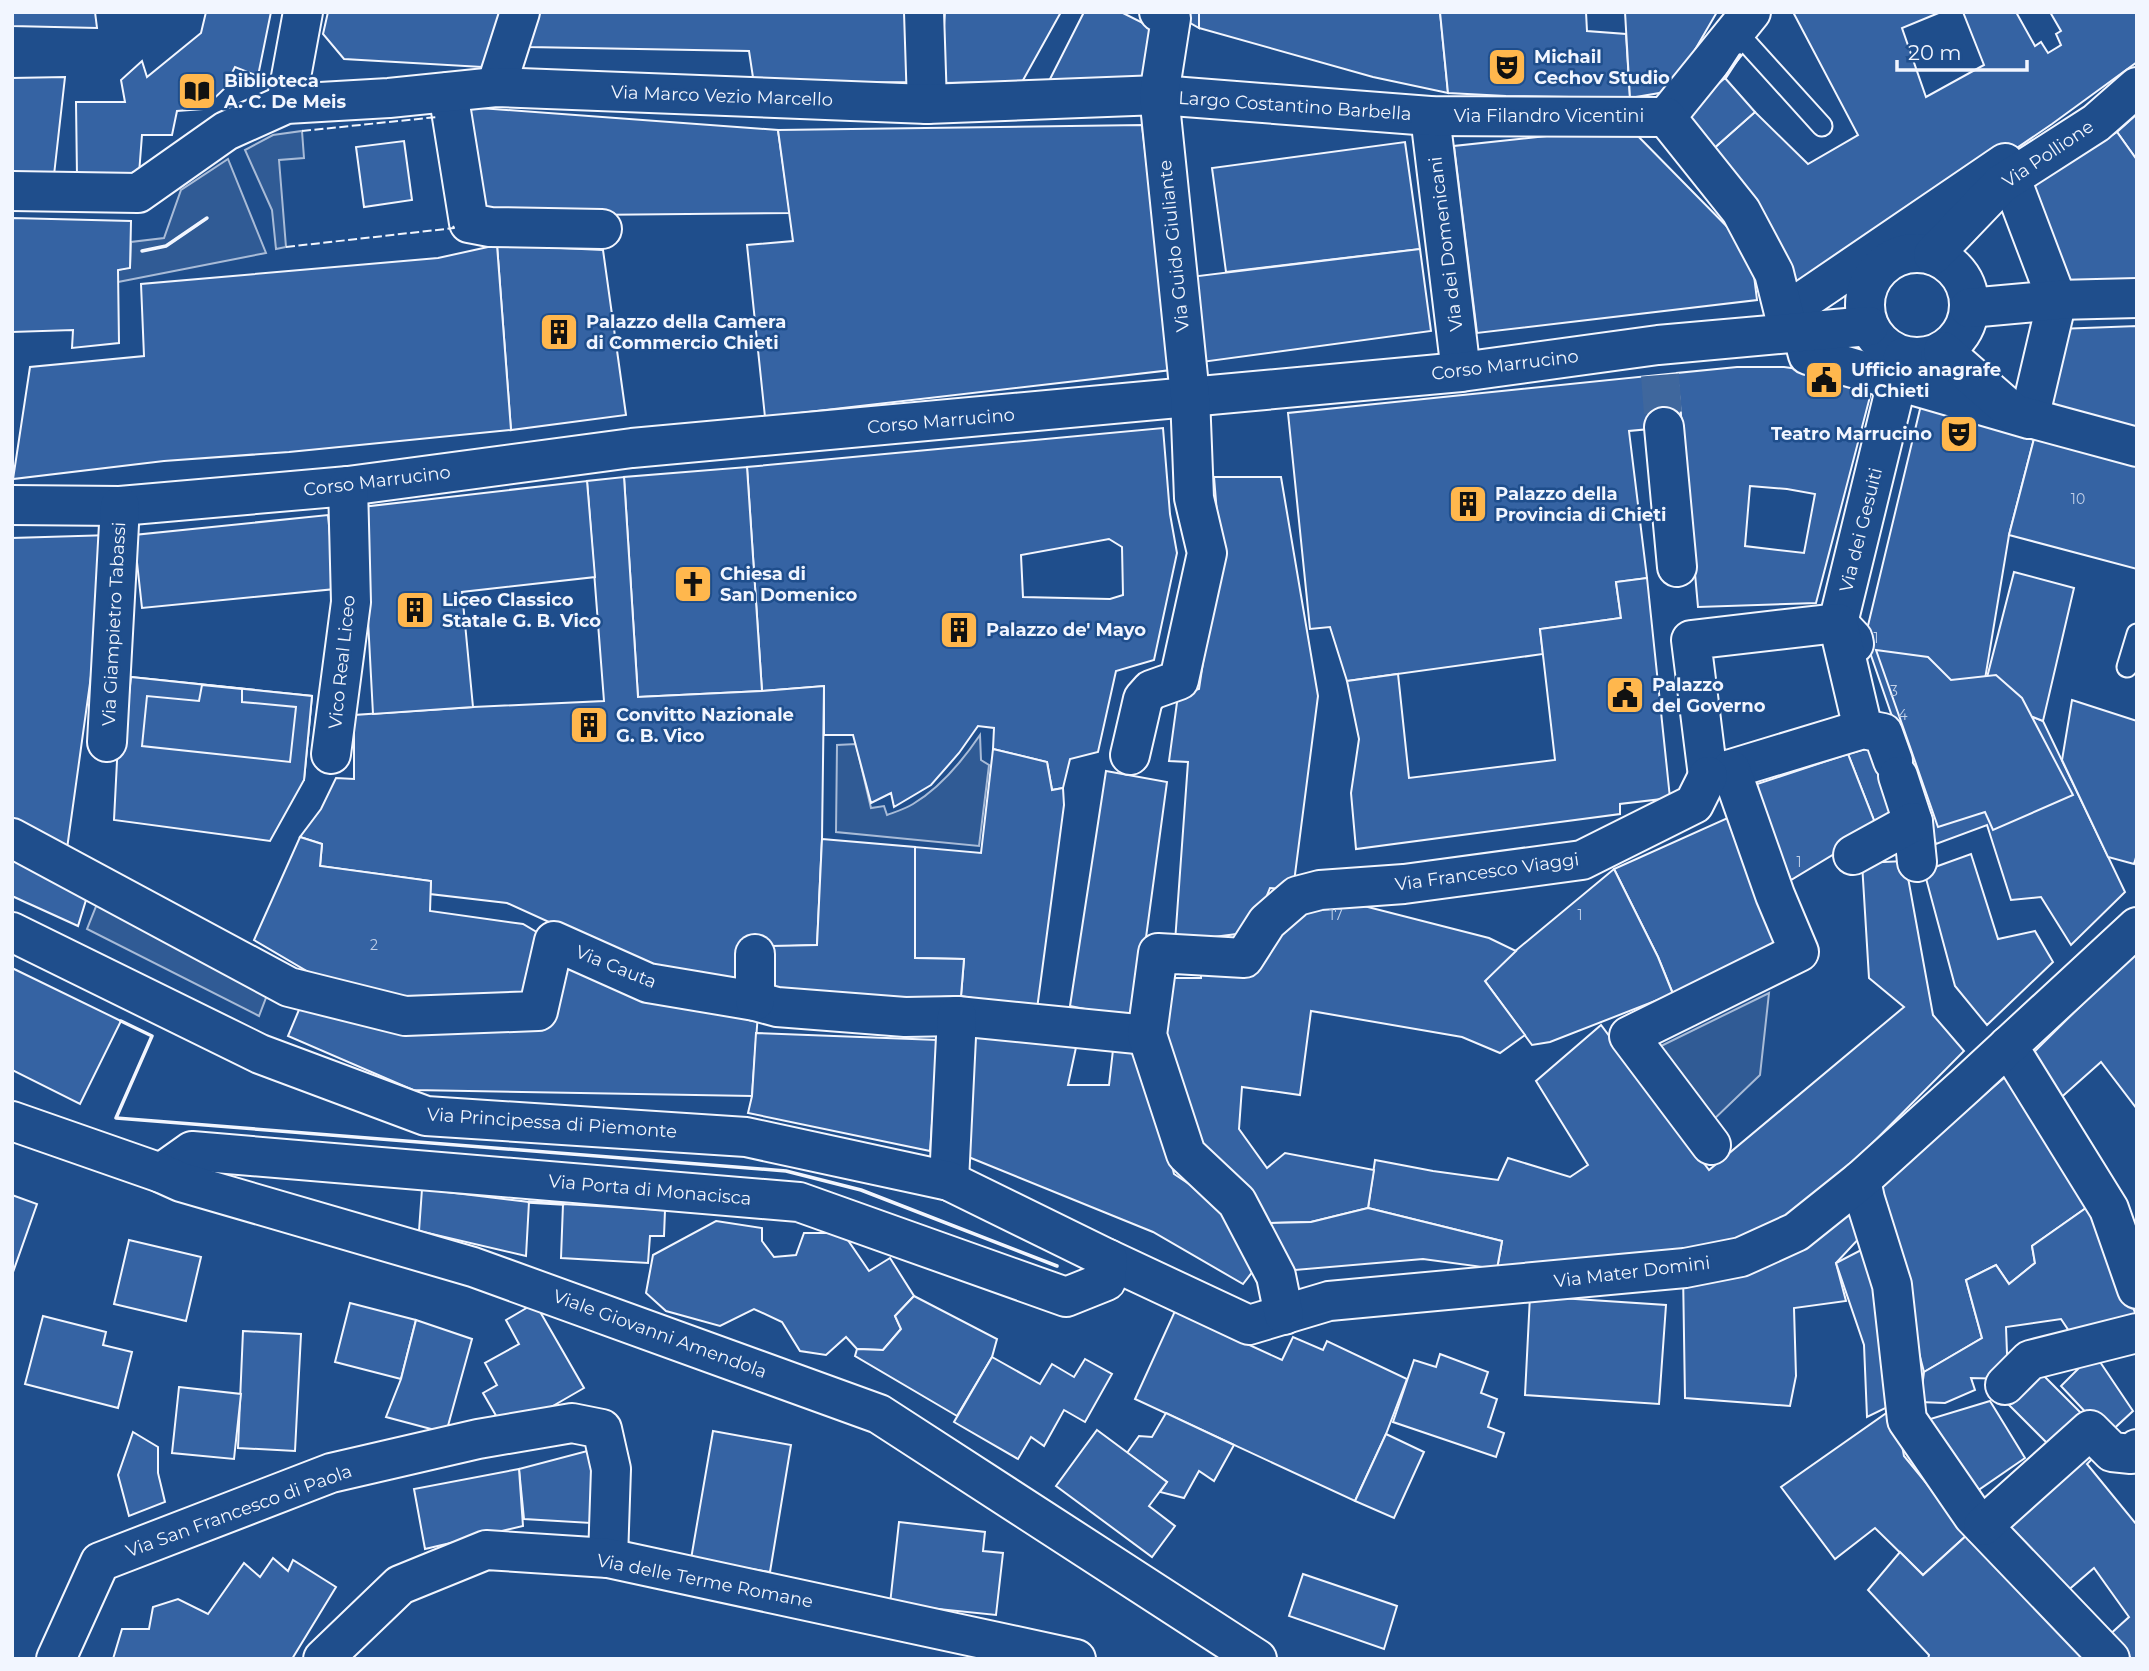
<svg xmlns="http://www.w3.org/2000/svg" width="2149" height="1671" font-family="Montserrat,sans-serif">
	<style>
		.green { fill: #305b95; stroke: #a8bbd7; stroke-width: 2 }
		.building { fill: #3563a3; stroke: #f2f6ff; stroke-width: 2; fill-rule: evenodd }
		.lines { fill: none; stroke-linecap: round; stroke-linejoin: round }
		.street-tunnel { stroke: #3f679d; stroke-width: 38; stroke-dasharray: 38 19; stroke-linecap: butt }
		.lane-casing { stroke: #f2f6ff; stroke-width: 23 }
		.street-casing { stroke: #f2f6ff; stroke-width: 42 }
		.secondary-casing { stroke: #f2f6ff; stroke-width: 42 }
		.primary-casing { stroke: #f2f6ff; stroke-width: 42 }
		.lane { stroke: #1f4e8c; stroke-width: 19 }
		.street { stroke: #1f4e8c; stroke-width: 38 }
		.secondary { stroke: #1f4e8c; stroke-width: 38 }
		.primary { stroke: #1f4e8c; stroke-width: 38 }
		.fence { stroke: #f2f6ff; stroke-width: 2; stroke-dasharray: 9 3.5; stroke-linecap: butt }
		.wall { stroke: #f2f6ff; stroke-width: 3.5 }
		.labels { text-anchor: middle; dominant-baseline: central; stroke-width: 5; stroke-linejoin: round; paint-order: stroke }
		.number-label { font-size: 14px; fill: #c3d1e8 }
		.poi-label { font-size: 18px; font-weight: bold; fill: #f2f6ff; stroke: #1f4e8c; text-anchor: start }
		.street-label { font-size: 18px; fill: #f2f6ff; stroke: #1f4e8c }
	</style>
	<rect width="100%" height="100%" fill="#1f4e8c"/>
	<g class="green">
		<polygon points="302,131 304,158 279,160 286,247 276,249 272,210 245,150 273,135"/>
		<polygon points="228,159 266,253 118,282 118,270 130,267 131,242 164,238 181,190"/>
		<path d="M980,735L981,760L989,765L979,846L836,832L837,745L856,744L871,808L884,806L887,815C895,812 905,809 913,804C940,788 963,760 980,735Z"/>
		<polygon points="101,894 272,982 259,1016 87,929"/>
		<polygon points="1769,993 1760,1075 1708,1125 1661,1046"/>
	</g>
	<g class="building">
		<polygon points="12,12 95,12 97,28 12,26"/>
		<polygon points="206,12 271,12 258,76 235,67 224,89 203,109 177,111 172,135 142,135 139,174 77,176 76,102 125,102 121,80 142,61 147,77 201,33"/>
		<polygon points="328,12 512,12 509,23 482,67 344,59 323,34"/>
		<polygon points="540,12 919,12 916,82 754,84 749,51 528,47"/>
		<polygon points="945,12 1061,12 1022,82 940,83"/>
		<polygon points="1084,12 1121,12 1163,33 1147,83 1046,87"/>
		<polygon points="1171,12 1199,12 1199,28"/>
		<polygon points="1199,12 1440,12 1448,93 1373,77 1199,28"/>
		<polygon points="1440,12 1586,12 1587,31 1626,34 1630,98 1506,96 1448,93"/>
		<polygon points="1625,12 1717,12 1671,91 1630,98"/>
		<polygon points="1793,12 1941,12 1902,28 1926,97 1984,65 1963,12 2016,12 2035,46 2041,42 2048,53 2061,45 2056,34 2061,31 2050,12 2137,12 2137,62 2052,124 1803,294 1757,215 1712,150 1755,112 1808,164 1858,135"/>
		<polygon points="65,77 54,175 12,173 12,78"/>
		<polygon points="1725,78 1755,112 1712,150 1681,116"/>
		<polygon points="466,107 778,130 790,213 486,216"/>
		<polygon points="2137,114 2137,160 2117,132"/>
		<polygon points="1142,125 1171,370 765,417 747,245 793,241 778,130"/>
		<polygon points="1629,127 1751,251 1757,300 1477,333 1454,146"/>
		<polygon points="2117,132 2137,160 2137,280 2058,280 2028,189"/>
		<polygon points="404,141 412,200 364,207 356,147"/>
		<polygon points="1405,142 1420,249 1226,272 1212,168"/>
		<polygon points="12,218 131,221 130,268 118,270 119,343 72,348 73,330 12,332"/>
		<polygon points="497,245 603,250 626,415 511,430"/>
		<polygon points="497,245 511,430 289,452 164,461 13,479 30,367 144,356 141,284 438,258"/>
		<polygon points="1420,249 1431,331 1202,362 1190,277"/>
		<polygon points="2137,326 2137,433 2039,408 2058,329"/>
		<path d="M1737,367H1784L1827,373L1872,389L1816,603L1698,607L1677,373ZM1750,486L1787,489L1815,494L1804,553L1745,546Z"/>
		<polygon points="1677,373 1682,426 1629,431 1647,578 1616,582 1621,618 1540,629 1543,654 1347,681 1330,627 1310,629 1288,413"/>
		<polygon points="1921,405 2035,435 2009,535 1982,697 2043,721 2125,892 2071,945 2041,897 2011,900 1987,825 1936,844 1865,638"/>
		<path d="M1163,428L1170,514L1177,553L1154,660L1116,671L1098,752L1070,759L1063,788L1052,790L1047,762L993,749L994,728L978,726L959,753L931,785L894,807L891,793L871,803L853,735H824V686L762,691L747,467ZM1109,539L1122,547L1123,595L1110,599L1023,597L1021,555Z"/>
		<polygon points="2035,435 2137,462 2137,569 2009,535"/>
		<polygon points="747,467 762,691 638,697 624,477"/>
		<polygon points="624,477 638,697 762,691 824,686 822,839 817,945 738,948 739,988 648,967 507,903 430,894 431,881 320,866 322,844 300,837 321,809 336,778 354,779 354,715 473,707 604,701 587,481"/>
		<polygon points="1214,477 1281,477 1318,696 1293,890 1270,888 1252,932 1175,942 1188,762 1169,761 1178,695 1199,689 1220,550"/>
		<polygon points="587,481 595,577 462,592 473,707 373,714 362,507"/>
		<polygon points="328,515 335,589 142,608 134,535"/>
		<polygon points="111,535 106,568 66,856 12,829 12,538"/>
		<polygon points="2014,572 2074,588 2043,721 1982,697"/>
		<polygon points="1647,578 1670,798 1620,804 1620,814 1356,849 1351,793 1359,739 1347,681 1398,674 1409,778 1555,760 1540,629 1621,618 1616,582"/>
		<polygon points="1876,650 1928,657 1951,680 1996,675 2022,698 2073,795 1993,830 1985,812 1938,827"/>
		<polygon points="131,677 312,696 304,780 117,761 121,721 126,721"/>
		<polygon points="131,677 312,696 304,780 270,841 114,820 117,761 121,721 126,721"/>
		<polygon points="202,685 242,689 242,702 296,707 290,762 142,746 147,696 199,701"/>
		<polygon points="2072,700 2137,721 2137,854 2134,864 2108,857 2062,760"/>
		<polygon points="1876,746 1899,815 1877,828 1848,754"/>
		<polygon points="993,749 1047,762 1052,790 1063,788 1064,805 1037,1009 961,996 964,959 915,958 915,847 981,853"/>
		<polygon points="1848,754 1877,828 1791,880 1751,786"/>
		<polygon points="1106,771 1167,782 1135,1019 1070,1006"/>
		<polygon points="1732,816 1786,949 1673,994 1658,957 1614,869"/>
		<polygon points="300,837 322,844 320,866 431,881 430,911 523,924 545,937 531,998 419,1003 317,977 254,940"/>
		<polygon points="822,839 915,847 915,958 964,959 961,996 900,999 769,991 772,946 817,945"/>
		<polygon points="12,847 90,887 78,926 12,896"/>
		<polygon points="1971,854 1998,939 2035,931 2053,962 1987,1025 1955,986 1924,871"/>
		<polygon points="1905,861 1933,1015 1964,1051 1817,1199 1763,1240 1497,1269 1502,1241 1368,1208 1375,1160 1433,1171 1498,1180 1508,1158 1570,1177 1588,1165 1536,1081 1601,1025 1709,1170 1904,1007 1869,978 1862,863"/>
		<polygon points="1614,869 1658,957 1673,994 1550,1042 1532,1045 1485,981 1502,962"/>
		<polygon points="1316,904 1364,906 1489,938 1516,951 1485,981 1525,1035 1500,1053 1462,1037 1311,1011 1300,1095 1242,1087 1239,1129 1267,1168 1285,1153 1374,1170 1368,1208 1311,1222 1266,1223 1196,1136 1162,1052 1171,978 1201,978 1201,964"/>
		<polygon points="2137,950 2137,1109 2101,1062 2056,1102 2029,1057"/>
		<polygon points="566,964 758,1013 752,1096 413,1090 288,1036 301,1005 551,1025"/>
		<polygon points="12,968 121,1021 80,1104 12,1070"/>
		<polygon points="973,1031 1078,1038 1068,1085 1109,1085 1113,1050 1146,1055 1174,1174 1231,1212 1257,1266 1243,1284 1153,1232 966,1156"/>
		<polygon points="756,1033 938,1040 930,1151 748,1113 752,1096"/>
		<polygon points="2012,1071 2093,1203 2032,1246 2035,1263 2009,1284 1996,1265 1966,1280 1982,1338 1924,1372 1876,1188"/>
		<polygon points="422,1189 529,1202 526,1256 419,1231"/>
		<polygon points="12,1195 37,1204 12,1275"/>
		<polygon points="2093,1203 2137,1318 2073,1337 2061,1319 2006,1327 2008,1379 1971,1378 1975,1390 1945,1403 1920,1402 1924,1372 1982,1338 1966,1280 1996,1265 2009,1284 2035,1263 2032,1246"/>
		<polygon points="563,1204 665,1210 664,1236 650,1236 648,1263 561,1258"/>
		<polygon points="1841,1207 1864,1233 1836,1263 1846,1301 1794,1308 1796,1376 1790,1406 1685,1398 1683,1272"/>
		<polygon points="1368,1208 1502,1241 1497,1269 1423,1259 1295,1270 1266,1223 1311,1222"/>
		<polygon points="716,1221 762,1228 762,1241 774,1257 796,1255 804,1233 843,1233 869,1271 890,1258 914,1296 895,1316 901,1329 883,1350 857,1349 846,1337 826,1355 800,1351 782,1322 754,1309 720,1326 666,1311 646,1293 653,1255"/>
		<polygon points="129,1240 201,1257 186,1321 114,1304"/>
		<polygon points="1865,1248 1898,1402 1867,1417 1864,1345 1836,1263"/>
		<polygon points="914,1296 997,1339 992,1357 957,1416 855,1356 857,1349 883,1350 901,1329 895,1316"/>
		<polygon points="1530,1296 1666,1305 1659,1404 1525,1395"/>
		<polygon points="350,1303 416,1320 401,1379 335,1362"/>
		<polygon points="535,1303 584,1388 506,1433 483,1393 497,1385 485,1363 519,1344 506,1320"/>
		<polygon points="1175,1311 1282,1360 1293,1337 1323,1350 1327,1341 1407,1379 1386,1434 1355,1501 1135,1399"/>
		<polygon points="43,1316 106,1332 103,1345 132,1352 118,1408 25,1384"/>
		<polygon points="416,1320 472,1339 446,1433 386,1417 401,1379"/>
		<polygon points="243,1331 301,1334 295,1451 238,1448"/>
		<polygon points="2094,1353 2133,1411 2107,1435 2061,1386"/>
		<polygon points="1440,1354 1488,1372 1481,1393 1497,1399 1488,1427 1504,1433 1496,1457 1393,1422 1414,1360 1436,1367"/>
		<polygon points="992,1357 1040,1384 1052,1364 1074,1377 1085,1359 1112,1374 1085,1422 1064,1410 1044,1446 1031,1437 1018,1459 954,1422"/>
		<polygon points="2035,1367 2082,1414 2050,1446 2003,1399"/>
		<polygon points="179,1387 241,1394 234,1459 172,1453"/>
		<polygon points="1990,1401 2025,1458 1977,1491 1927,1420"/>
		<polygon points="1895,1407 1904,1456 1968,1534 1923,1575 1875,1528 1835,1559 1781,1487"/>
		<polygon points="1166,1413 1234,1445 1214,1481 1199,1471 1184,1498 1160,1492 1167,1482 1127,1453 1139,1436 1152,1437"/>
		<polygon points="1097,1430 1167,1482 1149,1506 1175,1526 1152,1557 1056,1486"/>
		<polygon points="713,1431 791,1445 770,1572 691,1559"/>
		<polygon points="133,1432 158,1447 158,1473 165,1502 129,1516 118,1475"/>
		<polygon points="1386,1434 1424,1452 1394,1518 1355,1501"/>
		<polygon points="2085,1440 2097,1454 2087,1464 2137,1525 2137,1659 2132,1659 2107,1637 2129,1617 2094,1568 2066,1592 1999,1522"/>
		<polygon points="591,1450 591,1523 524,1519 519,1469"/>
		<polygon points="519,1469 523,1526 425,1549 414,1489"/>
		<polygon points="899,1522 985,1532 983,1551 1003,1553 996,1615 890,1604"/>
		<polygon points="1968,1534 2093,1659 1928,1659 1929,1655 1868,1590 1900,1552 1923,1575"/>
		<polygon points="273,1558 288,1571 293,1560 336,1587 292,1659 113,1659 122,1629 149,1629 153,1607 178,1599 208,1614 244,1563 260,1577"/>
		<polygon points="1303,1574 1397,1606 1384,1649 1289,1616"/>
	</g>
	<g class="lines">
		<polyline class="street-tunnel" points="1660,375 1664,427"/>
		<g class="lane-casing">
			<g id="lane">
				<polyline points="1736,31 1822,126"/>
				<polyline points="2127,667 2137,634"/>
			</g>
		</g>
		<g class="street-casing">
			<g id="street">
				<polyline points="924,12 927,104"/>
				<polyline points="496,87 520,12"/>
				<polyline points="448,92 469,223 490,227 602,229"/>
				<polyline points="286,104 303,12"/>
				<polyline points="1430,116 1461,372"/>
				<polyline points="1666,117 1751,12"/>
				<polygon points="2005,163 2057,300 2029,419 1808,355 1795,306"/>
				<polyline points="12,191 138,193 226,131 286,104 389,98 496,87 927,104 1159,95 1430,116 1666,117 1741,211 1774,273 1789,333"/>
				<circle cx="1917" cy="305" r="52"/>
				<polyline points="1933,255 2001,184 2096,123 2137,87"/>
				<polyline points="1969,308 2057,300 2137,298"/>
				<polyline points="1943,351 2015,414 2137,447"/>
				<polyline points="1664,427 1677,567"/>
				<polyline points="12,505 120,506 348,486 632,448 1461,372 1658,345 1869,326"/>
				<polyline points="1854,644 1853,639 1838,623 1903,357"/>
				<polyline points="1863,729 1838,623 1691,640 1708,776 1863,729 1883,733 1893,761"/>
				<polyline points="107,742 120,506"/>
				<polyline points="331,754 351,602 348,486"/>
				<polyline points="1130,755 1143,699 1151,690 1179,680 1207,553 1194,498 1190,396 1159,95 1171,18 1159,12"/>
				<polyline points="1898,776 1913,822 1917,862"/>
				<polyline points="12,838 289,987 405,1016 538,1011 554,941 648,983 755,1001 777,1007 905,1017 957,1016 1147,1035"/>
				<polyline points="1853,855 1913,822"/>
				<polyline points="755,1001 755,954"/>
				<polyline points="2008,1046 2109,1209 2137,1289"/>
				<polyline points="1711,1145 1629,1036 1799,952 1775,895 1731,770"/>
				<polyline points="1861,1180 1865,1199 1892,1285 1907,1420 1973,1516 2110,1659"/>
				<polyline points="949,1181 957,1016"/>
				<polyline points="1108,1259 1249,1325 1329,1301 1685,1268 1741,1257 1796,1232 1861,1180 1966,1085 2137,927"/>
				<polyline points="1284,1315 1276,1276 1237,1202 1186,1154 1147,1035 1158,953 1244,958 1267,922 1297,896 1320,890 1404,884 1582,860 1694,804 1708,776"/>
				<polyline points="2005,1385 2030,1360 2137,1333"/>
				<polyline points="1983,1526 2090,1430 2112,1452 2131,1454 2137,1449"/>
				<polyline points="56,1659 100,1562 331,1473 478,1439 572,1423 602,1429 611,1469 608,1558"/>
			</g>
		</g>
		<g class="secondary-casing">
			<g id="secondary">
				<polyline points="12,932 260,1054 426,1116 746,1137 949,1181 1108,1259 1106,1281 1066,1297 799,1202 192,1151 161,1173"/>
				<polyline points="12,1121 161,1173 181,1182 473,1267 879,1414 1257,1659"/>
			</g>
		</g>
		<g class="primary-casing">
			<polyline id="primary" points="323,1659 400,1585 486,1550 608,1558 1076,1659"/>
		</g>
		<use href="#lane" class="lane"/>
		<use href="#street" class="street"/>
		<use href="#secondary" class="secondary"/>
		<use href="#primary" class="primary"/>
		<g class="fence">
			<polyline points="302,131 437,117"/>
			<polyline points="286,247 454,228 453,226"/>
		</g>
		<g class="wall">
			<polyline points="1725,78 1740,55"/>
			<polyline points="142,251 166,246 207,218"/>
			<polyline points="121,1021 152,1036 116,1118 786,1171 861,1190 1057,1266"/>
			<polyline points="529,1202 563,1204"/>
		</g>
	</g>
	<defs>
		<g id="theatre-square" transform="scale(2.0125)"><rect x="-9" y="-9" width="18" height="18" rx="4" fill="#ffb74d" stroke="#1f4e8c"/><path d="M-5-5.5Q0-4 5-5.5V0Q5 5 0 6Q-5 5-5 0ZM-3.3-2.5H-1v1.5H-3.3ZM1-2.5H3.3v1.5H1ZM-2.8 1Q0 5.5 2.8 1Z" fill="#111"/></g>
		<g id="library-square" transform="scale(2.0125)"><rect x="-9" y="-9" width="18" height="18" rx="4" fill="#ffb74d" stroke="#1f4e8c"/><path d="M-6-4Q-3-5.5-.7-3.5V5Q-3 3-6 4ZM6-4Q3-5.5 .7-3.5V5Q3 3 6 4Z" fill="#111"/></g>
		<g id="building-square" transform="scale(2.0125)"><rect x="-9" y="-9" width="18" height="18" rx="4" fill="#ffb74d" stroke="#1f4e8c"/><path d="M-4-6H4V6H1V3H-1V6H-4ZM-2.5-4.3h1.7v1.8h-1.7ZM.8-4.3h1.7v1.8H.8ZM-2.5-1h1.7V.8h-1.7ZM.8-1h1.7V.8H.8Z" fill="#111"/></g>
		<g id="civic-square" transform="scale(2.0125)"><rect x="-9" y="-9" width="18" height="18" rx="4" fill="#ffb74d" stroke="#1f4e8c"/><path d="M-.6-6.5H3V-4.5H.6V-3L4-1V1h2V6H-6V1h2V-1L-.6-3ZM-1.2 2.5V6h2.4V2.5Z" fill="#111"/></g>
		<g id="church-square" transform="scale(2.0125)"><rect x="-9" y="-9" width="18" height="18" rx="4" fill="#ffb74d" stroke="#1f4e8c"/><path d="M-1.2-6h2.4v3.5h3.3v2.4h-3.3V6h-2.4V-.1h-3.3v-2.4h3.3Z" fill="#111"/></g>
	</defs>
	<g fill-rule="evenodd">
		<use href="#theatre-square" x="1507" y="67"/>
		<use href="#library-square" x="197" y="91"/>
		<use href="#building-square" x="559" y="332"/>
		<use href="#civic-square" x="1824" y="380"/>
		<use href="#theatre-square" x="1959" y="434"/>
		<use href="#building-square" x="1468" y="504"/>
		<use href="#church-square" x="693" y="584"/>
		<use href="#building-square" x="415" y="610"/>
		<use href="#building-square" x="959" y="630"/>
		<use href="#civic-square" x="1625" y="695"/>
		<use href="#building-square" x="589" y="725"/>
	</g>
	<g class="labels">
		<g class="number-label">
			<text x="2078" y="499">10</text>
			<text x="1876" y="638">1</text>
			<text x="1894" y="691">3</text>
			<text x="1903" y="715">4</text>
			<text x="1799" y="862">1</text>
			<text x="1336" y="915">17</text>
			<text x="1580" y="915">1</text>
			<text x="374" y="945">2</text>
		</g>
		<g class="poi-label">
			<text x="1534" y="57">Michail<tspan x="1534" dy="21">Cechov Studio</tspan></text>
			<text x="224" y="81">Biblioteca<tspan x="224" dy="21">A. C. De Meis</tspan></text>
			<text x="586" y="322">Palazzo della Camera<tspan x="586" dy="21">di Commercio Chieti</tspan></text>
			<text x="1851" y="370">Ufficio anagrafe<tspan x="1851" dy="21">di Chieti</tspan></text>
			<text x="1932" y="434" text-anchor="end">Teatro Marrucino</text>
			<text x="1495" y="494">Palazzo della<tspan x="1495" dy="21">Provincia di Chieti</tspan></text>
			<text x="720" y="574">Chiesa di<tspan x="720" dy="21">San Domenico</tspan></text>
			<text x="442" y="600">Liceo Classico<tspan x="442" dy="21">Statale G. B. Vico</tspan></text>
			<text x="986" y="630">Palazzo de' Mayo</text>
			<text x="1652" y="685">Palazzo<tspan x="1652" dy="21">del Governo</tspan></text>
			<text x="616" y="715">Convitto Nazionale<tspan x="616" dy="21">G. B. Vico</tspan></text>
		</g>
		<g class="street-label">
			<text transform="translate(722 96) rotate(2)">Via Marco Vezio Marcello</text>
			<text transform="translate(1295 106) rotate(4)">Largo Costantino Barbella</text>
			<text x="1549" y="116">Via Filandro Vicentini</text>
			<text transform="translate(2048 154) rotate(-34)">Via Pollione</text>
			<text transform="translate(1446 244) rotate(-97)">Via dei Domenicani</text>
			<text transform="translate(1174 246) rotate(-96)">Via Guido Giuliante</text>
			<text transform="translate(1505 365) rotate(-7)">Corso Marrucino</text>
			<text transform="translate(941 421) rotate(-5)">Corso Marrucino</text>
			<text transform="translate(377 481) rotate(-7)">Corso Marrucino</text>
			<text transform="translate(1861 530) rotate(-76)">Via dei Gesuiti</text>
			<text transform="translate(114 624) rotate(-87)">Via Giampietro Tabassi</text>
			<text transform="translate(342 662) rotate(-84)">Vico Real Liceo</text>
			<text transform="translate(1487 872) rotate(-8)">Via Francesco Viaggi</text>
			<text transform="translate(616 967) rotate(22)">Via Cauta</text>
			<text transform="translate(552 1123) rotate(4)">Via Principessa di Piemonte</text>
			<text transform="translate(650 1190) rotate(5)">Via Porta di Monacisca</text>
			<text transform="translate(1632 1272) rotate(-7)">Via Mater Domini</text>
			<text transform="translate(660 1334) rotate(20)">Viale Giovanni Amendola</text>
			<text transform="translate(239 1511) rotate(-20)">Via San Francesco di Paola</text>
			<text transform="translate(705 1581) rotate(11)">Via delle Terme Romane</text>
		</g>
	</g>
	<rect width="2149" height="1671" fill="none" stroke="#f2f6ff" stroke-width="28"/>
	<path d="M1897 60v10h130v-10" fill="none" stroke="#f2f6ff" stroke-width="3.5"/>
	<text x="1908" y="60" font-size="21" fill="#f2f6ff" stroke="#1f4e8c" stroke-width="5" paint-order="stroke">20 m</text>
</svg>
